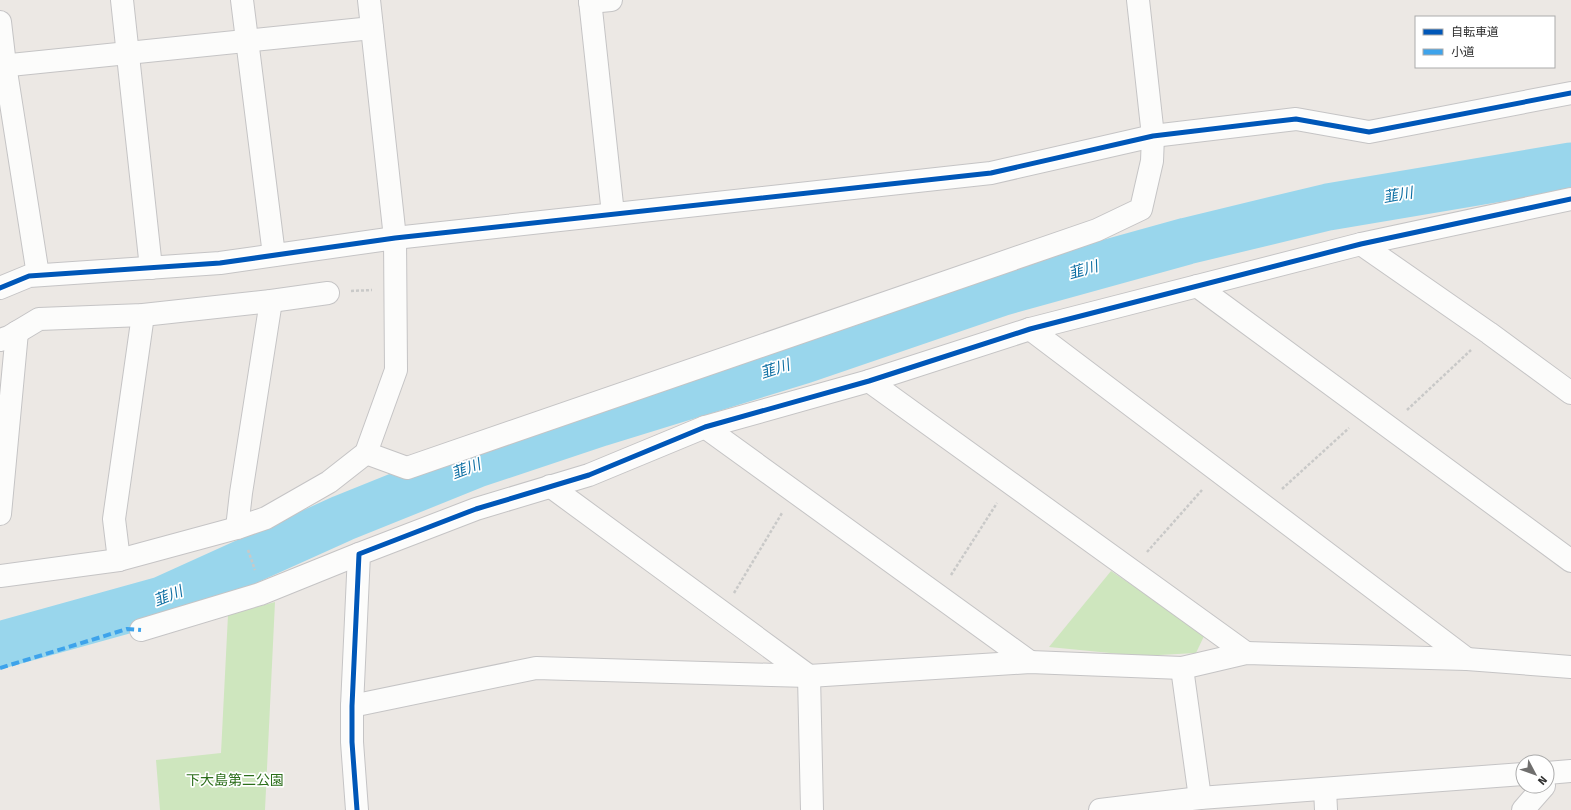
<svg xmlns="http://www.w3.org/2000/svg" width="1571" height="810" font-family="'Fira Sans','Noto Sans JP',sans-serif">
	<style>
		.green { fill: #cee6be }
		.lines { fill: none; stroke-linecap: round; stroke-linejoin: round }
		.river { stroke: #99d6ec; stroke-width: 47 }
		.minor-casing { stroke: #c5c4c5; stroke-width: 24 }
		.path { stroke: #c9c9c8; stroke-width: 2.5; stroke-dasharray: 3 2; stroke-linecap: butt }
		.minor { stroke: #fcfcfb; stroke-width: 22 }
		.quiet { stroke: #3ea3eb; stroke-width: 4; stroke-dasharray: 8 4; stroke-linecap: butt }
		.cycleway-casing { stroke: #fff; stroke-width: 8 }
		.cycleway { stroke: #0057b8; stroke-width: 5 }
		.labels { text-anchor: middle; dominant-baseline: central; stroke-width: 3.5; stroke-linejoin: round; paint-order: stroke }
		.park-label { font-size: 14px; fill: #2c6e1b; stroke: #fff }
		.water-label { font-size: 15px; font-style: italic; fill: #0d6fa3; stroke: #fff }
	</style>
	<rect width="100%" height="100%" fill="#ece8e4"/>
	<g class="green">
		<polygon points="1111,571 1205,634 1196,653 1141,656 1049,647"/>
		<polygon points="275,602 265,810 160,810 156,760 221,753 228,615"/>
	</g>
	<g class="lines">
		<polyline class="river" points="0,645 162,600 343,518 477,464 600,423 804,360 1003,292 1187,241 1328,207 1571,166"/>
		<g class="minor-casing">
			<g id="minor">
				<polyline points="122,0 151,268"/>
				<polyline points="242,0 274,255"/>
				<polyline points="590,0 613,214"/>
				<polyline points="590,2 611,0"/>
				<polyline points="0,22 5,65 38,275"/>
				<polyline points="0,66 372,28"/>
				<polyline points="1361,244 1489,333 1571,393"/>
				<polyline points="1197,286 1571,561"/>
				<polyline points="0,288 29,276 220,263 395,238 991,173 1153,136 1296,119 1369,132 1571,93"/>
				<polyline points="1030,329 1467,659"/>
				<polyline points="0,340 9,337 39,319 143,315 271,301 328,293"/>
				<polyline points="869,381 1246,653"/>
				<polyline points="705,427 1030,662"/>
				<polyline points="366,453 407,468 1097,230 1141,209 1152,161 1153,136 1138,0"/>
				<polyline points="550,486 809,676 812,810"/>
				<polyline points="0,514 17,332"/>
				<polyline points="237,528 241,493 271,301"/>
				<polyline points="119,560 114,519 143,315"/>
				<polyline points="0,576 119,560 237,528 266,518 329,482 366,453 396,370 395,238 369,0"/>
				<polyline points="141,630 260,594 359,554"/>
				<polyline points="1182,668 1200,798"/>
				<polyline points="352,706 536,668 809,676 1030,662 1182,668 1246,653 1467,659 1571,667"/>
				<polyline points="1547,773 1571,771"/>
				<polyline points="1325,789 1326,810"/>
				<polyline points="357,810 352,742 352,706 359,554 476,509 589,475 705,427 869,381 1030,329 1361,244 1571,199"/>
				<polyline points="1100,810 1200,798 1523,774"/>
				<polyline points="1523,810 1544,786"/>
			</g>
		</g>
		<g class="path">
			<polyline points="351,291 372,290"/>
			<polyline points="1407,410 1471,350"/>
			<polyline points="1282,489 1349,428"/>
			<polyline points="248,550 255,570"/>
			<polyline points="1147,552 1202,490"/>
			<polyline points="951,575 997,503"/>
			<polyline points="734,593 782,513"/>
		</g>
		<use href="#minor" class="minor"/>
		<polyline class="quiet" points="0,668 127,629 141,630"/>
		<g class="cycleway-casing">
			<g id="cycleway">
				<polyline points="0,288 29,276 220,263 395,238 991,173 1153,136 1296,119 1369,132 1571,93"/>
				<polyline points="357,810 352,742 352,706 359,554 476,509 589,475 705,427 869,381 1030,329 1361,244 1571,199"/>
			</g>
		</g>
		<use href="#cycleway" class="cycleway"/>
	</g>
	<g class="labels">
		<g class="park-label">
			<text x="235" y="780">下大島第二公園</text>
		</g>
		<g class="water-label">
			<text transform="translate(1398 195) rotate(-10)">韮川</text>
			<text transform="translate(1083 270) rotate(-16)">韮川</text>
			<text transform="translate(775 369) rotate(-18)">韮川</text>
			<text transform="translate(466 469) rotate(-21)">韮川</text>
			<text transform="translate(168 596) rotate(-22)">韮川</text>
		</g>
	</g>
	<rect x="1415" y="16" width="140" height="52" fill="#ffffff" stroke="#ababab"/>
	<rect x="1423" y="29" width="20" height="6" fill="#0057b8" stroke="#ababab"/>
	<text x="1451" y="36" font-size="12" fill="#2e2e2e">自転車道</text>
	<rect x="1423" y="49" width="20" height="6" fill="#3ea3eb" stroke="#ababab"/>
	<text x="1451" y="56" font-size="12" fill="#2e2e2e">小道</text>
	<g transform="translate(1535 774) rotate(131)"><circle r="19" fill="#ffffff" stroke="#ababab"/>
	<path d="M0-3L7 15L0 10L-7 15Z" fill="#706f6e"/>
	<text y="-6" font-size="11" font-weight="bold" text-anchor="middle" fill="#2e2e2e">N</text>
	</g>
</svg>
